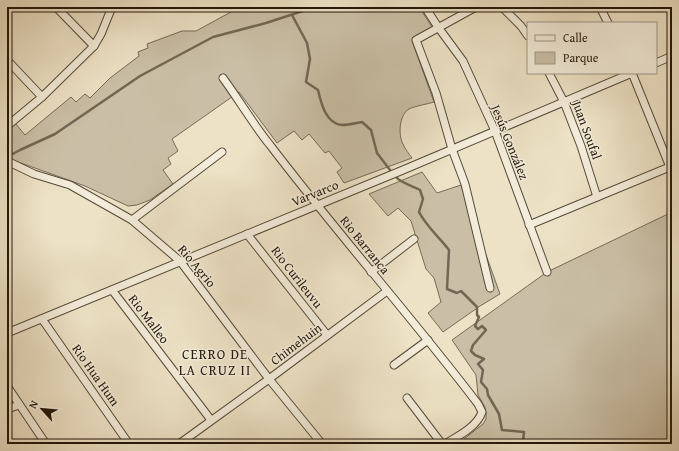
<svg xmlns="http://www.w3.org/2000/svg" width="679" height="451" font-family="'Gentium Book Plus',serif">
	<style>
		.green { fill: #cabfa6; stroke: #766b58 }
		.lines { fill: none; stroke-linecap: round; stroke-linejoin: round }
		.stream { stroke: #726754; stroke-width: 2.5 }
		.minor-casing { stroke: #554a38; stroke-width: 9 }
		.minor { stroke: #f3ecda; stroke-width: 7 }
		.labels { text-anchor: middle; dominant-baseline: central; stroke-width: 3; stroke-linejoin: round; paint-order: stroke }
		.street-label { font-size: 13px; fill: #221709; stroke: #f3ecda }
		.neighbourhood-label { font-size: 14px; letter-spacing: 1px; fill: #221709; stroke: #f3ecda }
	</style>
	<rect width="100%" height="100%" fill="#ede2c6"/>
	<filter id="stains"><feTurbulence type="fractalNoise" baseFrequency=".005" numOctaves="4"/><feColorMatrix values="0 0 0 0 .2 0 0 0 0 .09 0 0 0 0 .02 0 0 0 .5 -.17"/></filter>
	<radialGradient id="worn" r=".72"><stop offset=".6" stop-color="#630" stop-opacity="0"/><stop offset="1" stop-color="#630" stop-opacity=".3"/></radialGradient>
	<g class="green">
		<path d="M240,7H419L432,27L414,37L412,41L434,102C428,104 415,106 409,109C399,115 398,135 403,144C405,149 409,154 412,158L344,183L337,172L342,168L329,151L325,153L309,134L302,140L294,131L277,143L239,92L172,139L178,151L168,158L171,164L163,170L173,184L150,200L137,205L128,206L85,186L7,158V130L15,123L25,135L71,97L76,102L85,94L90,98L110,78L139,56L138,52L148,48L147,44L182,31H196Z"/>
		<polygon points="672,169 672,444 467,444 464,439 483,424 486,419 486,413 485,407 478,395 476,375 452,340 547,272 668,214 670,170"/>
		<polygon points="422,172 437,193 461,185 500,294 480,306 443,332 428,313 441,302 434,278 426,269 411,221 398,208 388,216 369,194"/>
	</g>
	<g class="lines">
		<g class="stream">
			<path d="M292,15L307,43L310,59L306,82L318,90C321,103 326,124 342,125C349,125 356,123 362,122L371,130L377,153L390,170"/>
			<polyline points="7,157 20,150 55,134 140,76 213,37 266,23 315,7"/>
			<path d="M396,177C401,183 413,186 420,190L423,199L419,212C426,226 440,238 449,250L447,289L457,293L461,291L477,307V315L479,317L475,326L478,329L482,326L486,330L473,345L471,351L475,355L484,359L478,364L483,370L481,382L487,389L488,395L499,414L502,430L524,432L523,441L521,444"/>
		</g>
		<g class="minor-casing">
			<g id="minor">
				<polyline points="56,7 94,46"/>
				<polyline points="425,7 438,27 463,61 495,131 547,272"/>
				<polyline points="476,7 416,40 436,93 452,149 465,184 490,288"/>
				<polyline points="502,7 521,26 528,36"/>
				<polyline points="600,7 608,23"/>
				<polyline points="7,60 42,97"/>
				<polyline points="656,63 672,56"/>
				<polyline points="549,73 564,102 581,146 597,197"/>
				<polyline points="632,73 670,167"/>
				<path d="M223,78C239,100 253,124 270,145C337,233 411,316 478,404L482,412C477,427 458,436 445,444"/>
				<polyline points="7,126 42,97 94,46 101,34 112,7"/>
				<polyline points="7,161 34,174 70,185 132,220 180,261 269,379 322,444"/>
				<polyline points="132,220 222,152"/>
				<polyline points="529,225 672,166"/>
				<polyline points="247,234 327,335"/>
				<polyline points="371,272 414,239"/>
				<polyline points="112,290 211,420"/>
				<polyline points="42,319 129,444"/>
				<polyline points="7,333 403,170 632,73"/>
				<polyline points="394,365 428,340"/>
				<polyline points="7,386 46,444"/>
				<polyline points="407,398 442,444"/>
				<polyline points="7,409 19,405"/>
				<polyline points="179,444 269,379 387,291"/>
			</g>
		</g>
		<use href="#minor" class="minor"/>
	</g>
	<g class="labels">
		<g class="street-label">
			<text transform="translate(587 130) rotate(70)">Juan Soufal</text>
			<text transform="translate(510 142) rotate(68)">Jesús González</text>
			<text transform="translate(315 193) rotate(-22)">Varvarco</text>
			<text transform="translate(365 245) rotate(51)">Rio Barranca</text>
			<text transform="translate(197 266) rotate(50)">Rio Agrio</text>
			<text transform="translate(297 277) rotate(52)">Rio Curileuvu</text>
			<text transform="translate(149 319) rotate(53)">Rio Malleo</text>
			<text transform="translate(296 344) rotate(-37)">Chimehuin</text>
			<text transform="translate(96 375) rotate(55)">Rio Hua Hum</text>
		</g>
		<g class="neighbourhood-label">
			<text x="215" y="354">CERRO DE<tspan x="215" dy="16">LA CRUZ II</tspan></text>
		</g>
	</g>
	<rect width="679" height="451" fill="none" stroke="#ede2c6" stroke-width="24"/>
	<rect x="8" y="8" width="663" height="435" fill="none" stroke="#221709" stroke-width="2"/>
	<rect x="12" y="12" width="655" height="427" fill="none" stroke="#221709"/>
	<rect x="527" y="22" width="130" height="52" fill="#f3ecda" stroke="#9f9786"/>
	<rect x="535" y="35" width="20" height="6" fill="#f3ecda" stroke="#9f9786"/>
	<text x="563" y="42" font-size="12" fill="#221709">Calle</text>
	<rect x="535" y="52" width="20" height="12" fill="#cabfa6" stroke="#9f9786"/>
	<text x="563" y="62" font-size="12" fill="#221709">Parque</text>
	<g transform="translate(42 409) rotate(297)" stroke="#f3ecda" stroke-width="3" paint-order="stroke">
	<path d="M0-3L7 15L0 10L-7 15Z" fill="#221709"/>
	<text y="-6" font-size="11" font-weight="bold" text-anchor="middle" fill="#221709">N</text>
	</g>
	<rect width="100%" height="100%" filter="url(#stains)"/>
	<rect width="100%" height="100%" fill="url(#worn)"/>
</svg>
